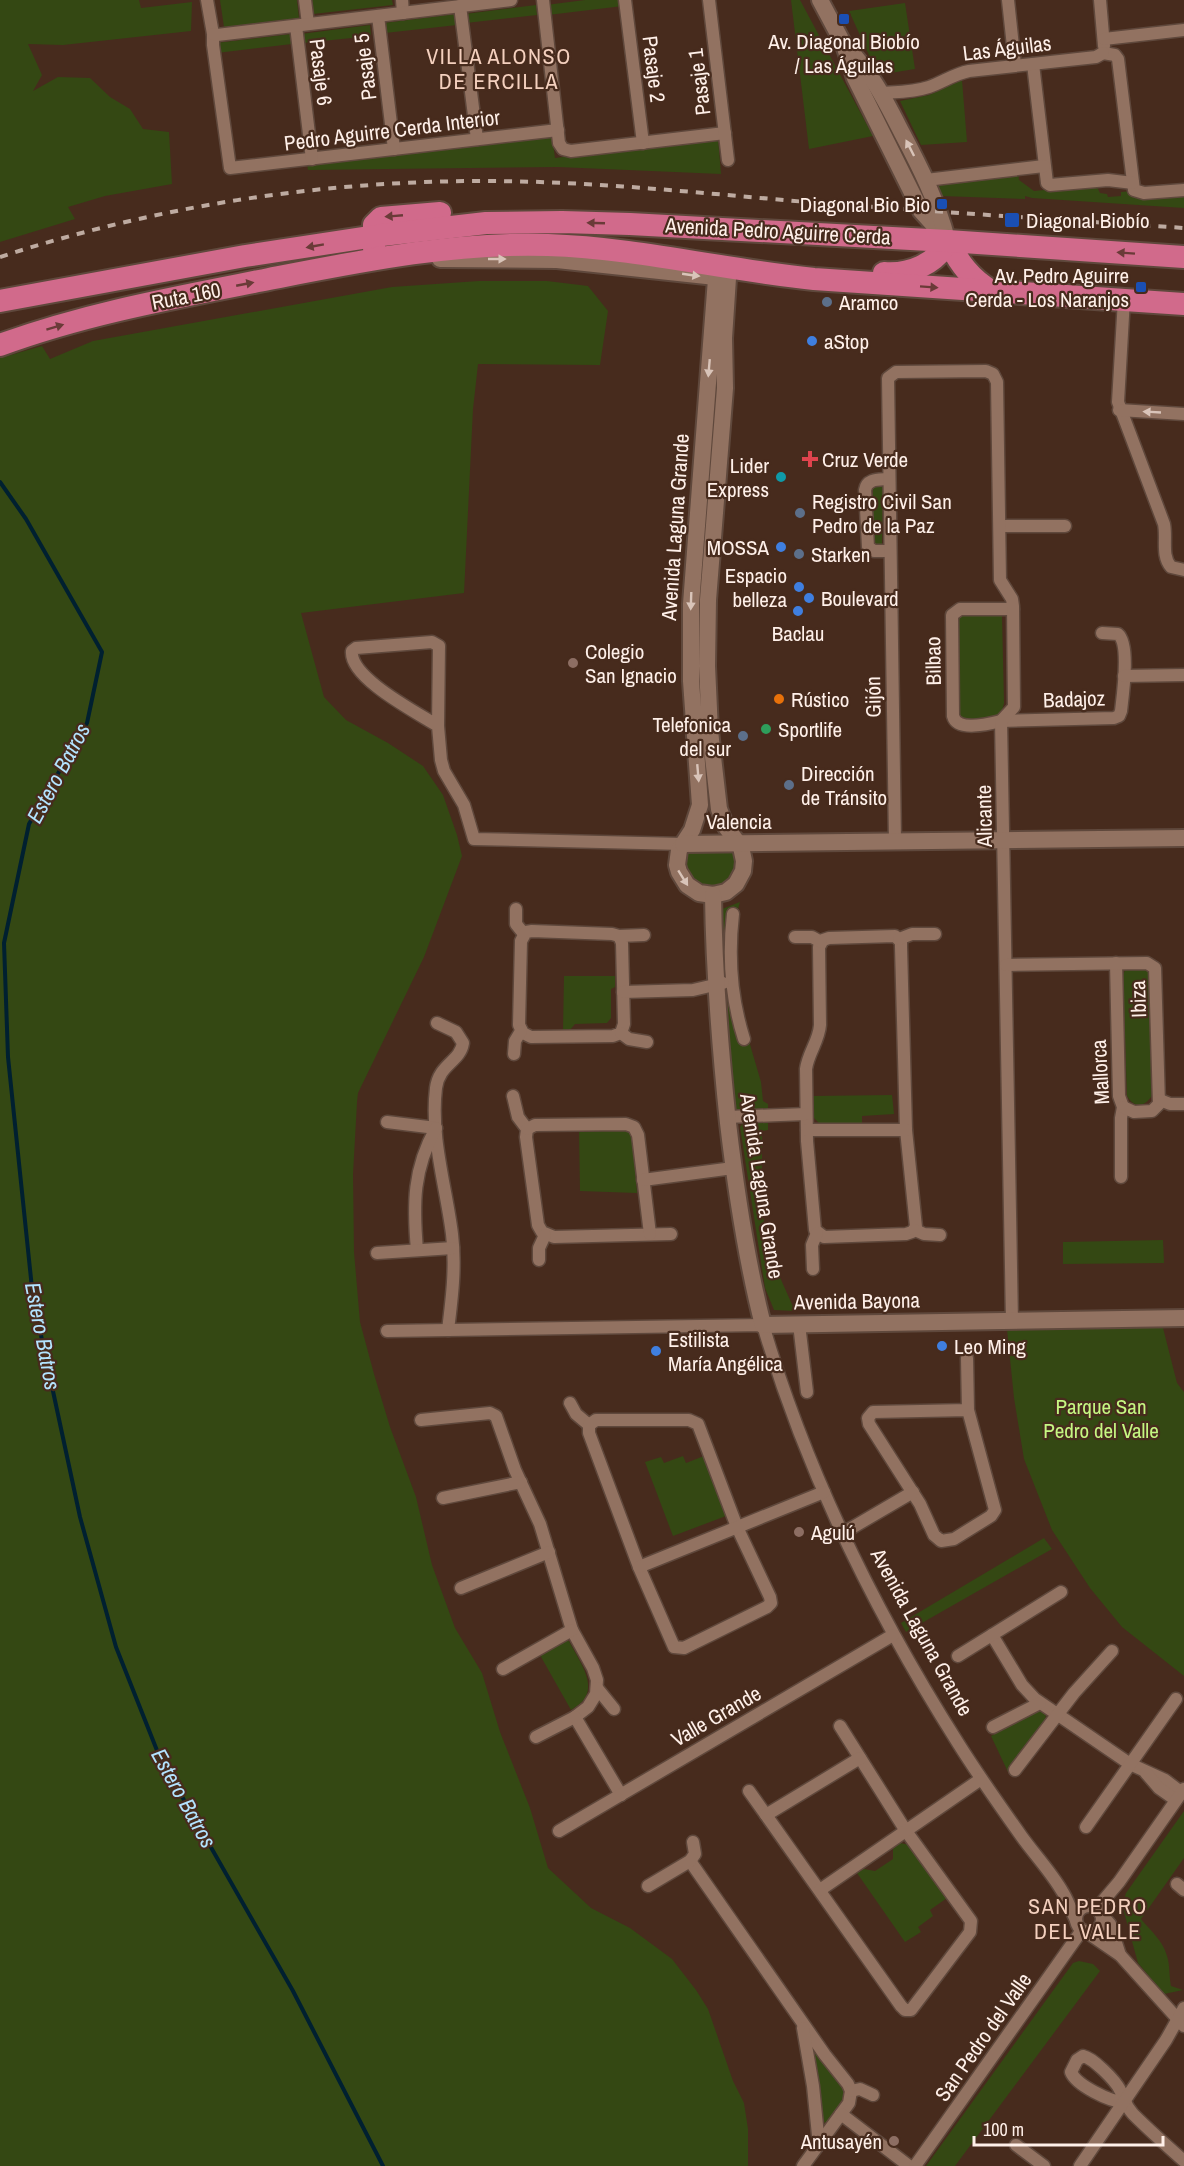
<svg xmlns="http://www.w3.org/2000/svg" width="1184" height="2166" font-family="'Archivo Narrow',sans-serif">
	<style>
		.green { fill: #344813 }
		.lines { fill: none; stroke-linecap: round; stroke-linejoin: round }
		.stream { stroke: #002030; stroke-width: 4 }
		.street-casing { stroke: #5f483c; stroke-width: 15 }
		.secondary-casing { stroke: #5f483c; stroke-width: 20 }
		.highway-casing { stroke: #5f483c; stroke-width: 26 }
		.street { stroke: #927261; stroke-width: 12 }
		.secondary { stroke: #927261; stroke-width: 16 }
		.highway { stroke: #d16a8b; stroke-width: 22 }
		.rail { stroke: #beaba1; stroke-width: 4; stroke-dasharray: 8 8; stroke-linecap: butt }
		.oneway { fill: #d9c4b9 }
		.oneway2 { fill: #6a3b38 }
		.transit-dot { fill: #1a4fb4; stroke: #472b1d; stroke-width: 2 }
		.service-dot { fill: #5c6f8a; stroke: #472b1d; stroke-width: 2 }
		.shop-dot { fill: #3f7fe0; stroke: #472b1d; stroke-width: 2 }
		.health-dot { fill: #e0444e; stroke: #472b1d; stroke-width: 2 }
		.culture-dot { fill: #0f9aa8; stroke: #472b1d; stroke-width: 2 }
		.education-dot { fill: #8d6e63; stroke: #472b1d; stroke-width: 2 }
		.food-dot { fill: #e8710a; stroke: #472b1d; stroke-width: 2 }
		.leisure-dot { fill: #2e9e5b; stroke: #472b1d; stroke-width: 2 }
		.labels { text-anchor: middle; dominant-baseline: central; stroke-width: 4.5; stroke-linejoin: round; paint-order: stroke }
		.poi-label { font-size: 21px; fill: #fff0e9; stroke: #472b1d; text-anchor: start }
		.street-label { font-size: 21px; fill: #fff0e9; stroke: #472b1d }
		.park-label { font-size: 21px; fill: #c5f782; stroke: #472b1d }
		.neighbourhood-label { font-size: 22px; letter-spacing: 1.5px; fill: #f4d0be; stroke: #472b1d }
		.water-label { font-size: 22px; font-style: italic; fill: #b3e3fe; stroke: #472b1d }
	</style>
	<rect width="100%" height="100%" fill="#472b1d"/>
	<g class="green">
		<polygon points="0,0 139,0 141,8 192,2 191,31 63,45 28,44 42,75 33,91 58,77 90,78 110,97 130,109 143,129 169,132 172,184 105,196 68,207 75,219 0,242"/>
		<polygon points="220,0 297,0 299,18 224,27"/>
		<polygon points="312,0 392,0 393,5 313,14"/>
		<polygon points="585,0 622,0 623,6 548,15 546,5"/>
		<polygon points="791,0 800,0 873,136 809,149"/>
		<polygon points="905,3 915,69 878,75 849,11"/>
		<polygon points="536,5 537,15 466,23 465,14"/>
		<polygon points="456,14 457,25 385,33 384,23"/>
		<polygon points="370,25 371,36 303,43 301,34"/>
		<polygon points="291,34 292,44 217,53 216,43"/>
		<polygon points="962,80 967,142 921,145 900,101 929,95"/>
		<polygon points="552,136 555,158 718,138 721,174 558,167 308,170 307,164"/>
		<polygon points="1018,172 1019,180 1034,191 1096,185 1100,193 1107,194 1108,197 1121,196 1121,192 1178,187 1184,189 1184,208 1032,198 1025,196 1025,199 942,196 937,182"/>
		<polygon points="479,281 547,281 588,286 608,311 600,365 478,364 473,409 464,593 301,613 324,697 346,720 388,743 423,766 443,795 457,835 462,856 424,957 358,1093 357,1102 353,1174 354,1252 360,1322 374,1374 390,1427 416,1497 432,1565 455,1628 482,1673 500,1732 530,1808 548,1868 591,1908 630,1928 672,1959 696,1990 708,2009 733,2081 744,2103 748,2129 748,2166 0,2166 0,358 42,346 50,359 93,341 392,287"/>
		<polygon points="883,483 882,545 872,543 873,488"/>
		<polygon points="961,613 1001,614 1002,616 1004,703 1002,711 994,719 962,721 958,719 955,622"/>
		<path d="M734,851L737,865C719,897 701,893 682,864L686,852Z"/>
		<polygon points="740,902 738,909 728,914 730,990 738,1039 749,1041 761,1082 763,1101 768,1104 768,1110 734,1111 722,909"/>
		<path d="M1143,966L1150,974L1155,1089C1150,1103 1137,1113 1127,1096L1123,975L1126,968Z"/>
		<polygon points="564,976 615,976 615,987 611,989 611,1018 607,1023 575,1024 569,1031 563,1031"/>
		<polygon points="892,1095 894,1114 862,1116 862,1124 820,1124 814,1118 813,1096"/>
		<polygon points="744,1122 768,1123 768,1130 762,1131 762,1213 774,1264 795,1311 774,1310 765,1288 740,1127"/>
		<polygon points="579,1130 629,1130 632,1134 637,1193 580,1191"/>
		<polygon points="1163,1240 1164,1263 1063,1264 1063,1242"/>
		<polygon points="1162,1324 1177,1383 1184,1392 1184,1676 1122,1627 1090,1588 1052,1530 1024,1459 1014,1398 1007,1329"/>
		<polygon points="683,1456 686,1463 704,1456 726,1516 673,1536 645,1462 661,1457 664,1463"/>
		<polygon points="1044,1538 1052,1549 906,1632 901,1623"/>
		<path d="M565,1641H569C576,1656 596,1681 585,1698C582,1703 576,1707 571,1710L540,1655Z"/>
		<polygon points="1039,1711 1046,1713 1045,1724 1008,1772 991,1736"/>
		<path d="M1184,1811V1858L1141,1919C1151,1931 1163,1941 1167,1956C1170,1964 1169,1976 1171,1986L1183,1990L1164,1994L1138,1963L1122,1905L1126,1893Z"/>
		<polygon points="900,1843 910,1845 947,1898 930,1910 933,1916 918,1927 921,1932 905,1942 857,1873 864,1869 875,1871 893,1859 893,1849"/>
		<polygon points="1079,1961 1093,1964 1100,1971 955,2166 926,2166 1073,1963"/>
		<polygon points="810,2043 846,2092 841,2106 828,2122 822,2123"/>
	</g>
	<g class="lines">
		<polyline class="stream" points="0,482 26,519 102,652 87,723 29,824 4,943 8,1057 33,1298 80,1517 116,1647 160,1758 293,1991 383,2166"/>
		<g class="street-casing">
			<g id="street">
				<polyline points="207,0 213,34 213,45 230,168 558,130"/>
				<polyline points="305,0 308,24"/>
				<polyline points="402,0 403,13"/>
				<polyline points="543,0 559,143 563,149 571,151 725,133"/>
				<polyline points="625,0 643,143"/>
				<polyline points="709,0 728,160"/>
				<polyline points="1008,0 1015,65"/>
				<polyline points="1100,0 1104,46"/>
				<polyline points="460,6 477,139"/>
				<polyline points="378,16 394,149"/>
				<polyline points="296,26 312,159"/>
				<polyline points="213,34 217,35 511,0"/>
				<polyline points="1104,39 1184,30"/>
				<polyline points="1103,53 1115,55 1118,59 1134,190 1144,193 1184,190"/>
				<polyline points="1033,64 1047,183 1050,185 1108,180 1133,183"/>
				<path d="M882,93C897,92 914,92 929,87C943,82 954,74 969,71L1096,57L1103,53"/>
				<polyline points="926,180 1044,166"/>
				<path d="M1124,299L1118,402L1164,524C1167,538 1161,556 1171,567L1184,570"/>
				<polyline points="1119,410 1184,414"/>
				<path d="M889,479C879,480 867,478 865,490L868,547L874,551H890"/>
				<polyline points="1000,526 1065,526"/>
				<path d="M1013,609H960L952,615L953,716C957,732 989,724 1001,721L1114,718L1119,716L1121,711C1123,694 1130,644 1118,634L1102,633"/>
				<polyline points="1124,676 1184,675"/>
				<path d="M438,726C418,713 349,678 352,651L356,648L432,642L439,646L438,726L441,760L444,771L464,805L474,839L683,844"/>
				<polyline points="895,842 888,378 896,372 986,371 993,374 997,382 1000,580 1012,599 1013,606 1014,707 1001,721 1012,1322"/>
				<polyline points="516,909 516,924 524,934"/>
				<path d="M733,914C728,957 731,998 744,1039"/>
				<polyline points="619,936 622,943 624,1024 621,1033 613,1036 531,1037 523,1033 519,1025 521,941 526,932 532,931 612,934 619,936 644,935"/>
				<path d="M895,936L901,942V947L906,1130L916,1227L912,1232L906,1234L824,1237L815,1230L807,1141L806,1069C808,1053 819,1041 820,1025L819,947L823,940L829,938Z"/>
				<polyline points="795,937 812,937 821,942"/>
				<polyline points="899,939 912,934 935,934"/>
				<polyline points="1116,963 1119,1096 1123,1107 1121,1118 1121,1177"/>
				<polyline points="1006,965 1147,963 1155,968 1159,1104 1152,1111 1134,1112 1123,1107"/>
				<polyline points="623,992 693,990 723,983"/>
				<path d="M437,1023L456,1032L463,1043C460,1062 439,1064 436,1088C430,1137 446,1186 452,1234C456,1266 452,1298 448,1330"/>
				<polyline points="621,1033 629,1039 647,1042"/>
				<polyline points="514,1054 515,1041 521,1031"/>
				<polyline points="513,1096 518,1117 527,1129 526,1137 538,1225 542,1232 554,1237 671,1234"/>
				<polyline points="1160,1100 1170,1104 1184,1104"/>
				<polyline points="727,1117 806,1114"/>
				<polyline points="387,1122 436,1128"/>
				<polyline points="527,1129 535,1125 626,1124 634,1127 638,1135 650,1234"/>
				<polyline points="807,1130 906,1130"/>
				<polyline points="643,1180 733,1168"/>
				<polyline points="915,1230 924,1234 940,1235"/>
				<path d="M417,1250C413,1204 413,1169 436,1128"/>
				<polyline points="377,1253 453,1248"/>
				<polyline points="539,1260 539,1248 545,1235"/>
				<polyline points="813,1269 812,1245 817,1233"/>
				<polyline points="799,1324 807,1392"/>
				<path d="M387,1331L763,1325C807,1474 875,1612 958,1743C978,1775 1000,1806 1022,1837C1035,1855 1051,1872 1062,1891C1068,1900 1071,1911 1076,1920"/>
				<polyline points="967,1358 968,1410 995,1510 991,1516 954,1539 941,1541 934,1535 920,1504 869,1424 868,1418 873,1412 968,1410"/>
				<polyline points="570,1403 576,1414 589,1425"/>
				<polyline points="421,1420 490,1413 496,1416 515,1470 540,1524 572,1630 593,1668 597,1680 596,1694 588,1707 575,1717 536,1737"/>
				<polygon points="596,1420 689,1420 698,1424 737,1527 770,1597 771,1603 767,1607 684,1648 674,1647 639,1567 589,1433 589,1425"/>
				<polyline points="443,1498 521,1482"/>
				<polyline points="843,1533 913,1492"/>
				<polyline points="639,1567 824,1492"/>
				<polyline points="461,1588 549,1552"/>
				<polyline points="992,1635 1022,1685 1035,1699 1130,1764 1165,1780 1182,1793"/>
				<polyline points="958,1656 1061,1592"/>
				<polyline points="503,1669 572,1630"/>
				<polyline points="597,1688 614,1709"/>
				<polyline points="575,1717 621,1795"/>
				<polyline points="993,1727 1040,1703"/>
				<polyline points="1015,1770 1074,1693 1112,1651"/>
				<polyline points="1146,1773 1159,1788 1176,1800"/>
				<polyline points="749,1791 901,2006 905,2010 911,2010 970,1932 971,1921 906,1831 840,1726"/>
				<polyline points="766,1815 860,1758"/>
				<polyline points="1086,1827 1176,1699"/>
				<polyline points="559,1831 893,1635"/>
				<polyline points="690,1861 825,2055 848,2084 851,2091 849,2103 803,2166"/>
				<polyline points="1177,1884 1184,1890"/>
				<polyline points="648,1886 690,1861 695,1854 693,1842"/>
				<polyline points="820,1890 981,1779"/>
				<circle cx="1089" cy="1919" r="13"/>
				<polyline points="1097,1908 1119,1882 1184,1789"/>
				<polyline points="1100,1913 1110,1924 1120,1955"/>
				<polyline points="1085,1931 1120,1955 1184,2026"/>
				<polyline points="803,2028 813,2086 819,2145"/>
				<polyline points="851,2091 860,2089 873,2095"/>
				<path d="M1124,2102C1110,2102 1076,2085 1071,2072L1077,2060L1083,2056C1093,2058 1115,2080 1120,2090C1126,2100 1123,2103 1133,2114C1149,2130 1167,2146 1184,2161"/>
				<polyline points="841,2114 909,2166"/>
				<polyline points="1016,2145 1044,2166"/>
				<polyline points="915,2166 1082,1930"/>
				<polyline points="1080,2166 1166,2040 1184,2008"/>
			</g>
		</g>
		<g class="secondary-casing">
			<g id="secondary">
				<polyline points="820,0 844,45 855,78 921,211 948,241"/>
				<path d="M847,48C872,73 886,102 902,133C920,167 937,201 947,239"/>
				<polyline points="440,259 557,260 725,278"/>
				<polyline points="716,279 691,604 691,681 700,805 692,830 679,850 677,865 679,872 687,885 699,893 713,895 726,892 736,884 743,871 744,861 741,847 726,827 719,809 710,731 707,666 708,600 725,388 724,338 728,278"/>
				<polyline points="683,844 1184,838"/>
				<path d="M713,895C714,972 720,1047 728,1123C736,1191 746,1259 763,1325L1184,1318"/>
			</g>
		</g>
		<g class="highway-casing">
			<g id="highway">
				<path d="M948,241C959,263 970,278 991,291"/>
				<polyline points="374,248 374,225 381,218 440,213"/>
				<path d="M884,273C910,275 936,264 948,241"/>
				<polyline points="0,301 245,256 382,235 486,223 562,222 630,224 948,241 1184,257"/>
				<path d="M0,345C87,313 178,297 269,279C361,261 454,242 548,245C638,248 725,270 814,279L1184,304"/>
			</g>
		</g>
		<use href="#street" class="street"/>
		<use href="#secondary" class="secondary"/>
		<use href="#highway" class="highway"/>
		<path class="rail" d="M0,257C157,206 319,181 484,181C596,181 708,194 819,203C941,212 1062,220 1184,228"/>
	</g>
	<defs><path id="oneway-solid" d="M-6-.8H1V-3.2L6.5 0L1 3.2V.8H-6Z" transform="scale(1.5)"/></defs>
	<g class="oneway">
		<use href="#oneway-solid" transform="translate(910 148) rotate(-117)"/>
		<use href="#oneway-solid" transform="translate(497 259)"/>
		<use href="#oneway-solid" transform="translate(691 275) rotate(8)"/>
		<use href="#oneway-solid" transform="translate(709 368) rotate(95)"/>
		<use href="#oneway-solid" transform="translate(1152 412) rotate(-177)"/>
		<use href="#oneway-solid" transform="translate(691 601) rotate(92)"/>
		<use href="#oneway-solid" transform="translate(698 773) rotate(85)"/>
		<use href="#oneway-solid" transform="translate(683 878) rotate(58)"/>
	</g>
	<g class="oneway2">
		<use href="#oneway-solid" transform="translate(394 216) rotate(175)"/>
		<use href="#oneway-solid" transform="translate(596 223) rotate(-178)"/>
		<use href="#oneway-solid" transform="translate(315 246) rotate(170)"/>
		<use href="#oneway-solid" transform="translate(1126 253) rotate(-176)"/>
		<use href="#oneway-solid" transform="translate(245 284) rotate(-11)"/>
		<use href="#oneway-solid" transform="translate(929 287) rotate(4)"/>
		<use href="#oneway-solid" transform="translate(55 327) rotate(-17)"/>
	</g>
	<g class="transit-dot">
		<rect x="838" y="13" width="12" height="12" rx="3"/>
		<rect x="936" y="198" width="12" height="12" rx="3"/>
		<rect x="1004" y="212" width="16" height="16" rx="3"/>
		<rect x="1135" y="281" width="12" height="12" rx="3"/>
	</g>
	<g class="service-dot">
		<circle cx="827" cy="302" r="6"/>
		<circle cx="800" cy="513" r="6"/>
		<circle cx="799" cy="554" r="6"/>
		<circle cx="743" cy="736" r="6"/>
		<circle cx="789" cy="785" r="6"/>
	</g>
	<g class="shop-dot">
		<circle cx="812" cy="341" r="6"/>
		<circle cx="781" cy="547" r="6"/>
		<circle cx="799" cy="587" r="6"/>
		<circle cx="809" cy="598" r="6"/>
		<circle cx="798" cy="611" r="6"/>
		<circle cx="942" cy="1346" r="6"/>
		<circle cx="656" cy="1351" r="6"/>
	</g>
	<path class="health-dot" d="M807 450h6v6h6v6h-6v6h-6v-6h-6v-6h6z"/>
	<circle class="culture-dot" cx="781" cy="477" r="6"/>
	<g class="education-dot">
		<circle cx="573" cy="663" r="6"/>
		<circle cx="799" cy="1532" r="6"/>
		<circle cx="894" cy="2141" r="6"/>
	</g>
	<circle class="food-dot" cx="779" cy="699" r="6"/>
	<circle class="leisure-dot" cx="766" cy="729" r="6"/>
	<g class="labels">
		<g class="poi-label">
			<text x="844" y="41" text-anchor="middle">Av. Diagonal Biobío<tspan x="844" dy="24">/ Las Águilas</tspan></text>
			<text x="930" y="204" text-anchor="end">Diagonal Bio Bio</text>
			<text x="1026" y="220">Diagonal Biobío</text>
			<text x="1129" y="275" text-anchor="end">Av. Pedro Aguirre<tspan x="1129" dy="24">Cerda - Los Naranjos</tspan></text>
			<text x="839" y="302">Aramco</text>
			<text x="824" y="341">aStop</text>
			<text x="822" y="459">Cruz Verde</text>
			<text x="769" y="465" text-anchor="end">Lider<tspan x="769" dy="24">Express</tspan></text>
			<text x="812" y="501">Registro Civil San<tspan x="812" dy="24">Pedro de la Paz</tspan></text>
			<text x="769" y="547" text-anchor="end">MOSSA</text>
			<text x="811" y="554">Starken</text>
			<text x="787" y="575" text-anchor="end">Espacio<tspan x="787" dy="24">belleza</tspan></text>
			<text x="821" y="598">Boulevard</text>
			<text x="798" y="633" text-anchor="middle">Baclau</text>
			<text x="585" y="651">Colegio<tspan x="585" dy="24">San Ignacio</tspan></text>
			<text x="791" y="699">Rústico</text>
			<text x="731" y="724" text-anchor="end">Telefonica<tspan x="731" dy="24">del sur</tspan></text>
			<text x="778" y="729">Sportlife</text>
			<text x="801" y="773">Dirección<tspan x="801" dy="24">de Tránsito</tspan></text>
			<text x="668" y="1339">Estilista<tspan x="668" dy="24">María Angélica</tspan></text>
			<text x="954" y="1346">Leo Ming</text>
			<text x="811" y="1532">Agulú</text>
			<text x="882" y="2141" text-anchor="end">Antusayén</text>
		</g>
		<g class="street-label">
			<text transform="translate(1007 48) rotate(-7)">Las Águilas</text>
			<text transform="translate(365 67) rotate(-97)">Pasaje 5</text>
			<text transform="translate(654 69) rotate(83)">Pasaje 2</text>
			<text transform="translate(321 72) rotate(83)">Pasaje 6</text>
			<text transform="translate(699 82) rotate(-97)">Pasaje 1</text>
			<text transform="translate(392 130) rotate(-7)">Pedro Aguirre Cerda Interior</text>
			<text transform="translate(778 231) rotate(3)">Avenida Pedro Aguirre Cerda</text>
			<text transform="translate(186 296) rotate(-11)">Ruta 160</text>
			<text transform="translate(675 527) rotate(-86)">Avenida Laguna Grande</text>
			<text transform="translate(933 661) rotate(-91)">Bilbao</text>
			<text transform="translate(873 697) rotate(-91)">Gijón</text>
			<text transform="translate(1074 699) rotate(-2)">Badajoz</text>
			<text transform="translate(984 816) rotate(-91)">Alicante</text>
			<text x="739" y="821">Valencia</text>
			<text transform="translate(1138 999) rotate(-92)">Ibiza</text>
			<text transform="translate(1100 1072) rotate(-93)">Mallorca</text>
			<text transform="translate(762 1186) rotate(81)">Avenida Laguna Grande</text>
			<text transform="translate(857 1301) rotate(-1)">Avenida Bayona</text>
			<text transform="translate(922 1632) rotate(61)">Avenida Laguna Grande</text>
			<text transform="translate(716 1716) rotate(-30)">Valle Grande</text>
			<text transform="translate(983 2037) rotate(-55)">San Pedro del Valle</text>
		</g>
		<g class="park-label">
			<text x="1101" y="1406">Parque San<tspan x="1101" dy="24">Pedro del Valle</tspan></text>
		</g>
		<g class="neighbourhood-label">
			<text x="499" y="56">VILLA ALONSO<tspan x="499" dy="25">DE ERCILLA</tspan></text>
			<text x="1088" y="1906">SAN PEDRO<tspan x="1088" dy="25">DEL VALLE</tspan></text>
		</g>
		<g class="water-label">
			<text transform="translate(58 773) rotate(-62)">Estero Batros</text>
			<text transform="translate(43 1336) rotate(79)">Estero Batros</text>
			<text transform="translate(184 1798) rotate(61)">Estero Batros</text>
		</g>
	</g>
	<path d="M974 2136v9h189v-9" fill="none" stroke="#fff0e9" stroke-width="3"/>
	<text x="983" y="2136" font-size="18" fill="#fff0e9" stroke="#472b1d" stroke-width="4.5" paint-order="stroke">100 m</text>
</svg>
